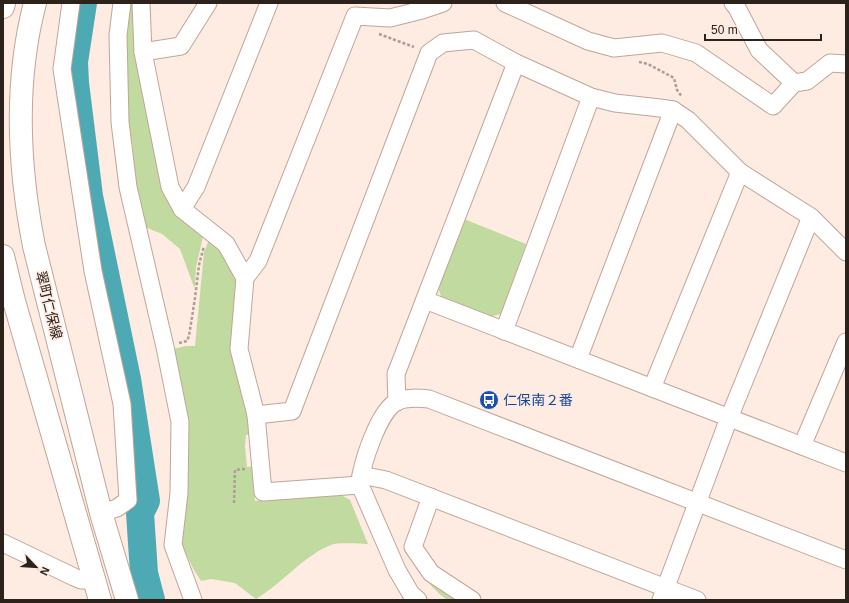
<svg xmlns="http://www.w3.org/2000/svg" width="849" height="603" font-family="Arial,'Noto Sans JP',sans-serif">
	<style>
		.green { fill: #c1daa0 }
		.lines { fill: none; stroke-linecap: round; stroke-linejoin: round }
		.river { stroke: #4daab5; stroke-width: 28 }
		.minor-casing { stroke: #c1a596; stroke-width: 19 }
		.major-casing { stroke: #c1a596; stroke-width: 24 }
		.path { stroke: #ad9d95; stroke-width: 2.5; stroke-dasharray: 3 2; stroke-linecap: butt }
		.minor { stroke: #fff; stroke-width: 17 }
		.major { stroke: #fff; stroke-width: 22 }
		.labels { text-anchor: middle; dominant-baseline: central; stroke-width: 3.5; stroke-linejoin: round; paint-order: stroke }
		.street-label { font-size: 14px; fill: #2c211b; stroke: #feece2 }
		.transit-label { font-size: 14px; fill: #164399; stroke: #feece2; text-anchor: start }
	</style>
	<rect width="100%" height="100%" fill="#feece2"/>
	<g class="green">
		<path d="M130,3H135L162,188C172,212 183,222 203,237L196,267L195,286L194,287L180,249L162,234L145,227L136,179L132,140H128L125,54Z"/>
		<polygon points="464,219 526,244 501,314 489,317 442,299 438,288"/>
		<path d="M209,240L219,247L237,277L232,356L250,425V434L246,435L245,446L247,467L253,466L255,501L339,494L350,500L368,544C359,544 338,542 331,545C306,554 281,584 256,599L235,583L211,579L201,581L194,570L180,542L173,349L186,346H195L204,252Z"/>
		<path d="M417,568L459,600C456,600 452,601 449,600C440,598 423,576 417,568Z"/>
	</g>
	<g class="lines">
		<polyline class="river" points="83,3 74,62 75,83 89,196 127,379 146,501 140,513 144,573 151,600"/>
		<g class="minor-casing">
			<g id="minor">
				<polyline points="71,3 62,69 93,271 122,404 128,500 117,508 101,513"/>
				<polyline points="122,3 118,35 120,122 128,187 165,347 180,422 179,493 173,545 193,600"/>
				<polyline points="141,3 143,52 170,187 182,209 226,244 245,278"/>
				<polyline points="505,3 588,41 614,48 662,43 696,53 773,106 794,83"/>
				<polyline points="733,3 737,8 759,50 794,83 807,81 830,63 846,64"/>
				<polyline points="143,52 181,46 208,3"/>
				<polyline points="182,209 196,187 269,3"/>
				<polyline points="425,300 846,463"/>
				<polyline points="504,331 591,97"/>
				<polyline points="578,359 673,110"/>
				<polyline points="652,388 740,172"/>
				<polyline points="397,402 396,374 516,63"/>
				<polyline points="256,415 292,411 429,53 443,43 474,40 516,63 591,97 615,103 660,108 673,110 688,120 740,172 811,217 846,252"/>
				<polyline points="802,446 846,342"/>
				<polyline points="361,475 386,480 697,600"/>
				<polyline points="360,485 263,492 256,415 239,349 245,278 258,261 355,16 390,18 422,10 443,3"/>
				<polyline points="431,497 413,547 431,573 472,600"/>
				<polyline points="3,543 74,577 81,580 94,580"/>
				<path d="M418,600L411,594L397,570L360,485C361,465 379,409 398,401C408,397 419,398 429,399L846,560"/>
				<polyline points="661,600 729,418 811,217"/>
			</g>
		</g>
		<g class="major-casing">
			<g id="major">
				<path d="M35,3C14,83 18,165 34,246L101,513L127,600"/>
				<polyline points="3,7 4,3"/>
				<polyline points="3,256 14,301 100,600"/>
			</g>
		</g>
		<g class="path">
			<polyline points="379,34 414,47"/>
			<polyline points="639,62 648,64 674,78 677,90 682,97"/>
			<polyline points="179,343 187,341 189,336 195,298 199,265 204,246"/>
			<polyline points="234,503 235,470 245,469"/>
		</g>
		<use href="#minor" class="minor"/>
		<use href="#major" class="major"/>
	</g>
	<defs>
		<g id="bus-disc" transform="scale(1)"><circle r="9.5" fill="#1a4fb4" stroke="#feece2"/><path d="M-5-6H5V4H4V6H2V4H-2V6H-4V4H-5ZM-3.5-4V0h7V-4ZM-3.5 1.2v1.5H-2V1.2ZM2 1.2v1.5H3.5V1.2Z" fill="#fff"/></g>
	</defs>
	<g fill-rule="evenodd">
		<use href="#bus-disc" x="489" y="400"/>
	</g>
	<g class="labels">
		<g class="street-label">
			<text transform="translate(49 305) rotate(76)">翠町仁保線</text>
		</g>
		<g class="transit-label">
			<text x="503" y="400">仁保南２番</text>
		</g>
	</g>
	<rect width="849" height="603" fill="none" stroke="#2c211b" stroke-width="8"/>
	<g transform="translate(36 567) rotate(115)" stroke="#feece2" stroke-width="3" paint-order="stroke">
	<path d="M0-3L7 15L0 10L-7 15Z" fill="#2c211b"/>
	<text y="-6" font-size="11" font-weight="bold" text-anchor="middle" fill="#2c211b">N</text>
	</g>
	<path d="M705 34v6h116v-6" fill="none" stroke="#2c211b" stroke-width="2"/>
	<text x="711" y="34" font-size="12" fill="#2c211b" stroke="#feece2" stroke-width="3" paint-order="stroke">50 m</text>
</svg>
